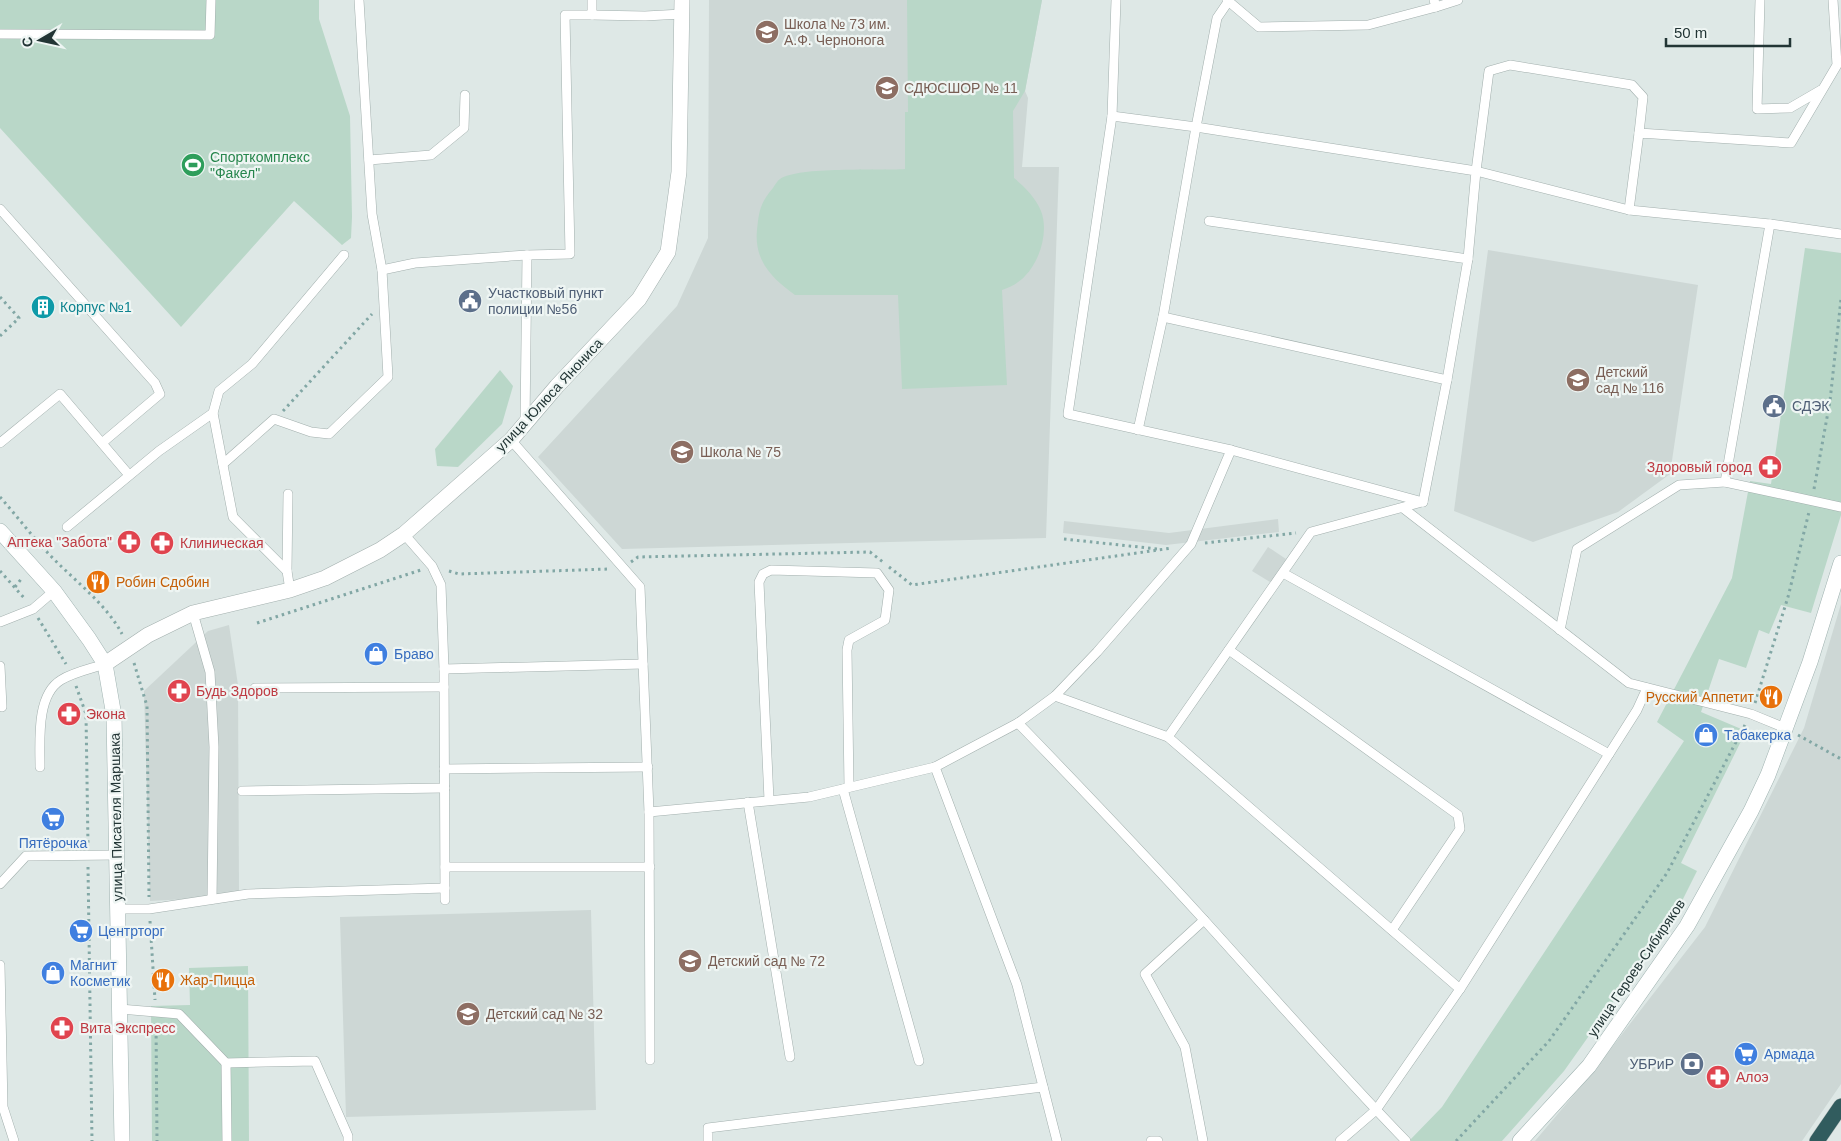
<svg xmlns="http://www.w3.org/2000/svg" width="1841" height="1141" font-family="Arial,sans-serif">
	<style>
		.built { fill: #cdd7d5 }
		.green { fill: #b9d7c8 }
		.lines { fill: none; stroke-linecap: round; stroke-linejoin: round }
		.lane-casing { stroke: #a2afad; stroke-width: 10 }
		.street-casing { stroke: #a2afad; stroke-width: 16 }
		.secondary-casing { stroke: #9fb2b0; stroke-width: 16 }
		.highway-casing { stroke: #bdc2c2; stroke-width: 16 }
		.path { stroke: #82a7a5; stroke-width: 3; stroke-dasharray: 2.5 4; stroke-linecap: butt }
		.lane { stroke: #fff; stroke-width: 9 }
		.street { stroke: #fff; stroke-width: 15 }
		.secondary { stroke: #fff; stroke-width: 15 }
		.highway { stroke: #315c5e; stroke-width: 15 }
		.labels { text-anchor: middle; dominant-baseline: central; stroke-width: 4.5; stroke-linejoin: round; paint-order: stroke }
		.education-label { font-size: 14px; fill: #785e54; stroke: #eef5f3; text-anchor: start }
		.leisure-label { font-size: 14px; fill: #27864d; stroke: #eef5f3; text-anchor: start }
		.service-label { font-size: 14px; fill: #4e5e75; stroke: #eef5f3; text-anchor: start }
		.culture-label { font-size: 14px; fill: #0d838f; stroke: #eef5f3; text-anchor: start }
		.street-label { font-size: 14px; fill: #223535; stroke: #eef5f3 }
		.health-label { font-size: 14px; fill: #be3a42; stroke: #eef5f3; text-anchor: start }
		.food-label { font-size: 14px; fill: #c56008; stroke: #eef5f3; text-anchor: start }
		.shop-label { font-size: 14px; fill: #366cbe; stroke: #eef5f3; text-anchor: start }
	</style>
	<rect width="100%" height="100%" fill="#dee8e6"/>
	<g class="built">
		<polygon points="709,0 1042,0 1025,91 1028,98 1022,167 1059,167 1046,538 622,549 538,457 677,306 708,238"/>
		<polygon points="1488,250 1698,285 1670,474 1618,512 1533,542 1454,511"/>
		<polygon points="1278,519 1279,532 1166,545 1063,533 1064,521 1169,533"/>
		<polygon points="1268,547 1286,559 1270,582 1252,571"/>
		<polygon points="1841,604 1841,1084 1802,1141 1535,1141 1588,1078 1705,927 1804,728"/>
		<polygon points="229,625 238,685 239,891 187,899 150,901 144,691 208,631"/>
		<polygon points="591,910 596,1110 346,1117 340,917"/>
	</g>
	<g class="green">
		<polygon points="0,0 319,0 319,19 350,116 352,217 351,238 342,245 294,201 181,327 0,128"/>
		<path d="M907,0H1042L1025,91L1013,111L1014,178C1024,186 1036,198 1041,211C1049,231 1040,261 1025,276C1019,283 1010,287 1002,290L1007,385L902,389L898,295H795C771,278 754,260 757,230C759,211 760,203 773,188C775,185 777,181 780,179C799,166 878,171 905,169V112H908Z"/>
		<polygon points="1805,248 1841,253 1841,515 1811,613 1781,605 1769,634 1759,630 1746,668 1719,659 1701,712 1746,731 1681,863 1697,871 1676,913 1564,1071 1502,1141 1409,1141 1442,1107 1684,741 1657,722 1732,578 1750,481 1771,484"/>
		<polygon points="500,370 513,386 502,424 458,467 437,466 435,449"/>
		<polygon points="248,966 249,1141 152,1141 151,1006 190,1005 189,968"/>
	</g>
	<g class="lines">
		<g class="lane-casing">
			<g id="lane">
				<polyline points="1227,0 1259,27 1368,25 1436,7 1434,0"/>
				<polyline points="1760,0 1757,109 1790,108 1821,90"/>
				<polyline points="1833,0 1837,65 1791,143 1639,133 1629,210 1770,224 1841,234"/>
				<polyline points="1228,2 1217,18 1196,127 1476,171 1468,259"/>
				<polyline points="1436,7 1458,0"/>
				<polyline points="592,15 645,16 682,14"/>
				<polyline points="0,34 210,35 211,0"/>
				<polyline points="1112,116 1116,0"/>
				<polyline points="369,160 431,155 464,128 465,95"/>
				<polyline points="0,209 155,383 160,394 102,443"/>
				<polyline points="1629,210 1476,171 1489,71 1510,65 1632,85 1643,97 1639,133"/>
				<polyline points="1209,221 1468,259 1447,380"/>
				<polyline points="382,270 415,263 527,255"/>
				<polyline points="213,413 219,391 252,364 344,255"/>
				<polyline points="525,423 527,255 570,254 565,15 592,15 592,0"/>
				<polyline points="1138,430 1163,317"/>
				<polyline points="511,440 640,587 649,812 650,1060"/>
				<polyline points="0,443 60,394 129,475"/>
				<polyline points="1231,450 1068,414 1112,116 1196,127 1163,317 1447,380 1423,502"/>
				<polyline points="223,464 274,419 311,432 329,434 388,377 382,270 372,214 359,0"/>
				<polyline points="1725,482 1841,507"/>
				<polyline points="1403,508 1629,683 1751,714 1785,728"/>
				<polyline points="67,527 159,451 213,413 233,517 287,571 290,590"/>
				<polyline points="404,534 432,566 441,585 444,669 445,900"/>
				<polyline points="287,571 288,494"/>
				<polyline points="1283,573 1609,754"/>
				<polyline points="193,613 210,672 214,747 212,899"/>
				<polyline points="0,622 33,609 54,591"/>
				<polyline points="1560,630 1577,549 1679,485 1725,482 1770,224"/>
				<polyline points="1229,650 1458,815 1460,829 1392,930"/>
				<polyline points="0,666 2,707"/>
				<polyline points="444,669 643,664"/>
				<polyline points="255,688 444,687"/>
				<polyline points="1055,696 1168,737 1460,989"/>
				<path d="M1018,723C1081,788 1144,854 1205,921C1272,995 1337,1070 1406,1141"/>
				<polyline points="1168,737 1311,532 1422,502"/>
				<path d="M40,767C40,741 36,695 61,680C74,672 90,669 105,664"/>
				<polyline points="444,769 648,767"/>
				<polyline points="843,789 919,1061"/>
				<polyline points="242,791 445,788"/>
				<polyline points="769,800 759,582 763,574 771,570 877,573 889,590 885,620 849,640 847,650 849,787"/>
				<polyline points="748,802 790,1057"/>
				<polyline points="649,812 809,797 935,767"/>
				<polyline points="445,867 650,867"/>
				<polyline points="0,884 26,856 117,855"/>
				<polyline points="117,909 149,909 248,894 445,888"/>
				<polyline points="0,965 3,1107 14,1141"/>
				<polyline points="120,1009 179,1014 226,1063 315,1061 348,1136 348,1141"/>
				<polyline points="226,1063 227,1141"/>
				<polyline points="708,1141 708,1128 1043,1087"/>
				<polyline points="1057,1141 1017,985 935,767 1018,723 1055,696 1097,652 1191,544 1231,450 1423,502"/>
				<polyline points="1151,1141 1158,1141"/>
				<polyline points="1203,1141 1185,1047 1145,974 1204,920"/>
				<polyline points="1340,1141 1376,1110 1460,989 1637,710 1647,688"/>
			</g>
		</g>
		<g class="street-casing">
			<polyline id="street" points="105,664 148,635 193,613 290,590 325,578 380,550 404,534 511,440 557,386 639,299 668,252 679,172 682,0"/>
		</g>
		<g class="secondary-casing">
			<g id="secondary">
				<polyline points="0,531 54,591 89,639 105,664 114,716 122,1141"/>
				<polyline points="1520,1141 1589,1066 1687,926 1751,811 1768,775 1810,662 1841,563"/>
			</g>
		</g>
		<g class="highway-casing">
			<polyline id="highway" points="1817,1141 1841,1106"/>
		</g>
		<g class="path">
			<polyline points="0,297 19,318 0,336"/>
			<polyline points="283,411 372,314"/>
			<polyline points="1814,489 1830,401 1841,299"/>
			<path d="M0,497C16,515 31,535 47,552C71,578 106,603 122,634"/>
			<polyline points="1064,539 1158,549"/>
			<polyline points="1205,543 1296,533"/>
			<polyline points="631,562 638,557 870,552 883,562"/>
			<polyline points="889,567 912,585 1172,548"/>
			<polyline points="0,571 25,599"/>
			<polyline points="449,571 459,574 609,569"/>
			<polyline points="15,587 22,578"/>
			<polyline points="38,618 66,664"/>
			<polyline points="257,623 421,570"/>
			<polyline points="134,663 147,706 149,897"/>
			<polyline points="76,686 86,714 88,845"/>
			<polyline points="1755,703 1788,597 1809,512"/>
			<polyline points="1798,735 1841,759"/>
			<polyline points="88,867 92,1141"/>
			<polyline points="150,921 155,1000"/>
			<polyline points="156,1023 157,1141"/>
			<polyline points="1456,1141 1549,1041 1667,873 1745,725"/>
		</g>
		<use href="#lane" class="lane"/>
		<use href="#street" class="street"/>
		<use href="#secondary" class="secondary"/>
		<use href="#highway" class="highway"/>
	</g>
	<defs>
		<g id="school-disc" transform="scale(1.25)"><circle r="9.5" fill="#8d6e63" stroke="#eef5f3"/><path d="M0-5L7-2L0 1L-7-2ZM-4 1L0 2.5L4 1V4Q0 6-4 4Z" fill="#fff"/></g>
		<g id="stadium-disc" transform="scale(1.25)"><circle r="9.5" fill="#2e9e5b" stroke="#eef5f3"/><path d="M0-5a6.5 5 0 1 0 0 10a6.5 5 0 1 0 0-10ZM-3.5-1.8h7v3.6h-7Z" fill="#fff"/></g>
		<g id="civic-disc" transform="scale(1.25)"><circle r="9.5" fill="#5c6f8a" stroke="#eef5f3"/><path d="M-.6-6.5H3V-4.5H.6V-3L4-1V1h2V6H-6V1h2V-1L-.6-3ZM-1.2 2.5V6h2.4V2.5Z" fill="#fff"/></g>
		<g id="building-disc" transform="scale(1.25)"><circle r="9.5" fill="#0f9aa8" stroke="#eef5f3"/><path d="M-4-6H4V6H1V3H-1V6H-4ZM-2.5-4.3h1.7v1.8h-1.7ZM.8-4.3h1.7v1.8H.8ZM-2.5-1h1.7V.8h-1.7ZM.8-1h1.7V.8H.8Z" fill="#fff"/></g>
		<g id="pharmacy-disc" transform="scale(1.25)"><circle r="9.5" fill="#e0444e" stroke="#eef5f3"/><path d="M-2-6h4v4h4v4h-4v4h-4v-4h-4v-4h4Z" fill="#fff"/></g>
		<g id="restaurant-disc" transform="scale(1.25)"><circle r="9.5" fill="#e8710a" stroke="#eef5f3"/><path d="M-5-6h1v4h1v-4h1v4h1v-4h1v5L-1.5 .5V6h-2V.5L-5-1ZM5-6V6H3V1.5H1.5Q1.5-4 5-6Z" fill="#fff"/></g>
		<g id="shop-disc" transform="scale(1.25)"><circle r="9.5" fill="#3f7fe0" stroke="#eef5f3"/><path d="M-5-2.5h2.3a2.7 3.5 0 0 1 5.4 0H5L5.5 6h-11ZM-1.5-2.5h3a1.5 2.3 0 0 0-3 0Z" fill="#fff"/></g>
		<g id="supermarket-disc" transform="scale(1.25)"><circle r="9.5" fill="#3f7fe0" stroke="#eef5f3"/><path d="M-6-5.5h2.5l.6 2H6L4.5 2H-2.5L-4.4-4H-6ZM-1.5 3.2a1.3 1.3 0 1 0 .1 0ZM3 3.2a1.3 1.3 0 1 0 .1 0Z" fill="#fff"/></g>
		<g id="bank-disc" transform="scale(1.25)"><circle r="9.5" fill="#5c6f8a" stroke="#eef5f3"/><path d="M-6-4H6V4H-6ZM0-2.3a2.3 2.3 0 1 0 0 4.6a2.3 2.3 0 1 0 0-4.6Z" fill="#fff"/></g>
	</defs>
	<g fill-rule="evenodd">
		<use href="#school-disc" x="767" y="32"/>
		<use href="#school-disc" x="887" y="88"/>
		<use href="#stadium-disc" x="193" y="165"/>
		<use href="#civic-disc" x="470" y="301"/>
		<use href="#building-disc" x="43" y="307"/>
		<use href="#school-disc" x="1578" y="380"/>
		<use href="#civic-disc" x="1774" y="406"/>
		<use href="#school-disc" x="682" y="452"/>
		<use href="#pharmacy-disc" x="1770" y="467"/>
		<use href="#pharmacy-disc" x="129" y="542"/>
		<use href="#pharmacy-disc" x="162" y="543"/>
		<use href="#restaurant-disc" x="98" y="582"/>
		<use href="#shop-disc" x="376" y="654"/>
		<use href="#pharmacy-disc" x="179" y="691"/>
		<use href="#restaurant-disc" x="1771" y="697"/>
		<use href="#pharmacy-disc" x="69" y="714"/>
		<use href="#shop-disc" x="1706" y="735"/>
		<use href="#supermarket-disc" x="53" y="819"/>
		<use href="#supermarket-disc" x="81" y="931"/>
		<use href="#school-disc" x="690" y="961"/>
		<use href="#shop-disc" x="53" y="973"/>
		<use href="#restaurant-disc" x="163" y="980"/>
		<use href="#school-disc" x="468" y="1014"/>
		<use href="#pharmacy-disc" x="62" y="1028"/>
		<use href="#supermarket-disc" x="1746" y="1054"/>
		<use href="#bank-disc" x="1692" y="1064"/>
		<use href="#pharmacy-disc" x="1718" y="1077"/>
	</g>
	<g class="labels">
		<g class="education-label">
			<text x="784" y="24">Школа № 73 им.<tspan x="784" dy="16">А.Ф. Чернонога</tspan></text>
			<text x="904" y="88">СДЮСШОР № 11</text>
			<text x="1596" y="372">Детский<tspan x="1596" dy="16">сад № 116</tspan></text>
			<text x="700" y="452">Школа № 75</text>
			<text x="708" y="961">Детский сад № 72</text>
			<text x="486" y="1014">Детский сад № 32</text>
		</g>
		<g class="leisure-label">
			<text x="210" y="157">Спорткомплекс<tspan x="210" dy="16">"Факел"</tspan></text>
		</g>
		<g class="service-label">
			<text x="488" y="293">Участковый пункт<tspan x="488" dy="16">полиции №56</tspan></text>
			<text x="1792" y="406">СДЭК</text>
			<text x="1674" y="1064" text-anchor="end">УБРиР</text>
		</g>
		<g class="culture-label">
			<text x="60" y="307">Корпус №1</text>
		</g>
		<g class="street-label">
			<text transform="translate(549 395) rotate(-47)">улица Юлюса Янониса</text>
			<text transform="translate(116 817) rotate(-91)">улица Писателя Маршака</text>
			<text transform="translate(1636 968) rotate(-56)">улица Героев-Сибиряков</text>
		</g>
		<g class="health-label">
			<text x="1752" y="467" text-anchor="end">Здоровый город</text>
			<text x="112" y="542" text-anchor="end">Аптека "Забота"</text>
			<text x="180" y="543">Клиническая</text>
			<text x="196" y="691">Будь Здоров</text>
			<text x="86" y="714">Экона</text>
			<text x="80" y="1028">Вита Экспресс</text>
			<text x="1736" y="1077">Алоэ</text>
		</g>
		<g class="food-label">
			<text x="116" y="582">Робин Сдобин</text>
			<text x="1754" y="697" text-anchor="end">Русский Аппетит</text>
			<text x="180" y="980">Жар-Пицца</text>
		</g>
		<g class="shop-label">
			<text x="394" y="654">Браво</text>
			<text x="1724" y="735">Табакерка</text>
			<text x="53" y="843" text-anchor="middle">Пятёрочка</text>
			<text x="98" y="931">Центрторг</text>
			<text x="70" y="965">Магнит<tspan x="70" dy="16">Косметик</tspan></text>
			<text x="1764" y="1054">Армада</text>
		</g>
	</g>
	<g transform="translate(40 40) rotate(261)" stroke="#eef5f3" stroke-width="4" paint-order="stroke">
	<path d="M0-4L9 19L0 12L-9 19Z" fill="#223535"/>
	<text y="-8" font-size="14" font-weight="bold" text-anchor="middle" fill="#223535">С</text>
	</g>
	<path d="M1666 38v8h124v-8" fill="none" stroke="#223535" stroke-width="2.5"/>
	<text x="1674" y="38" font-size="15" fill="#223535" stroke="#eef5f3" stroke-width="4" paint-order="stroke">50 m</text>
</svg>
